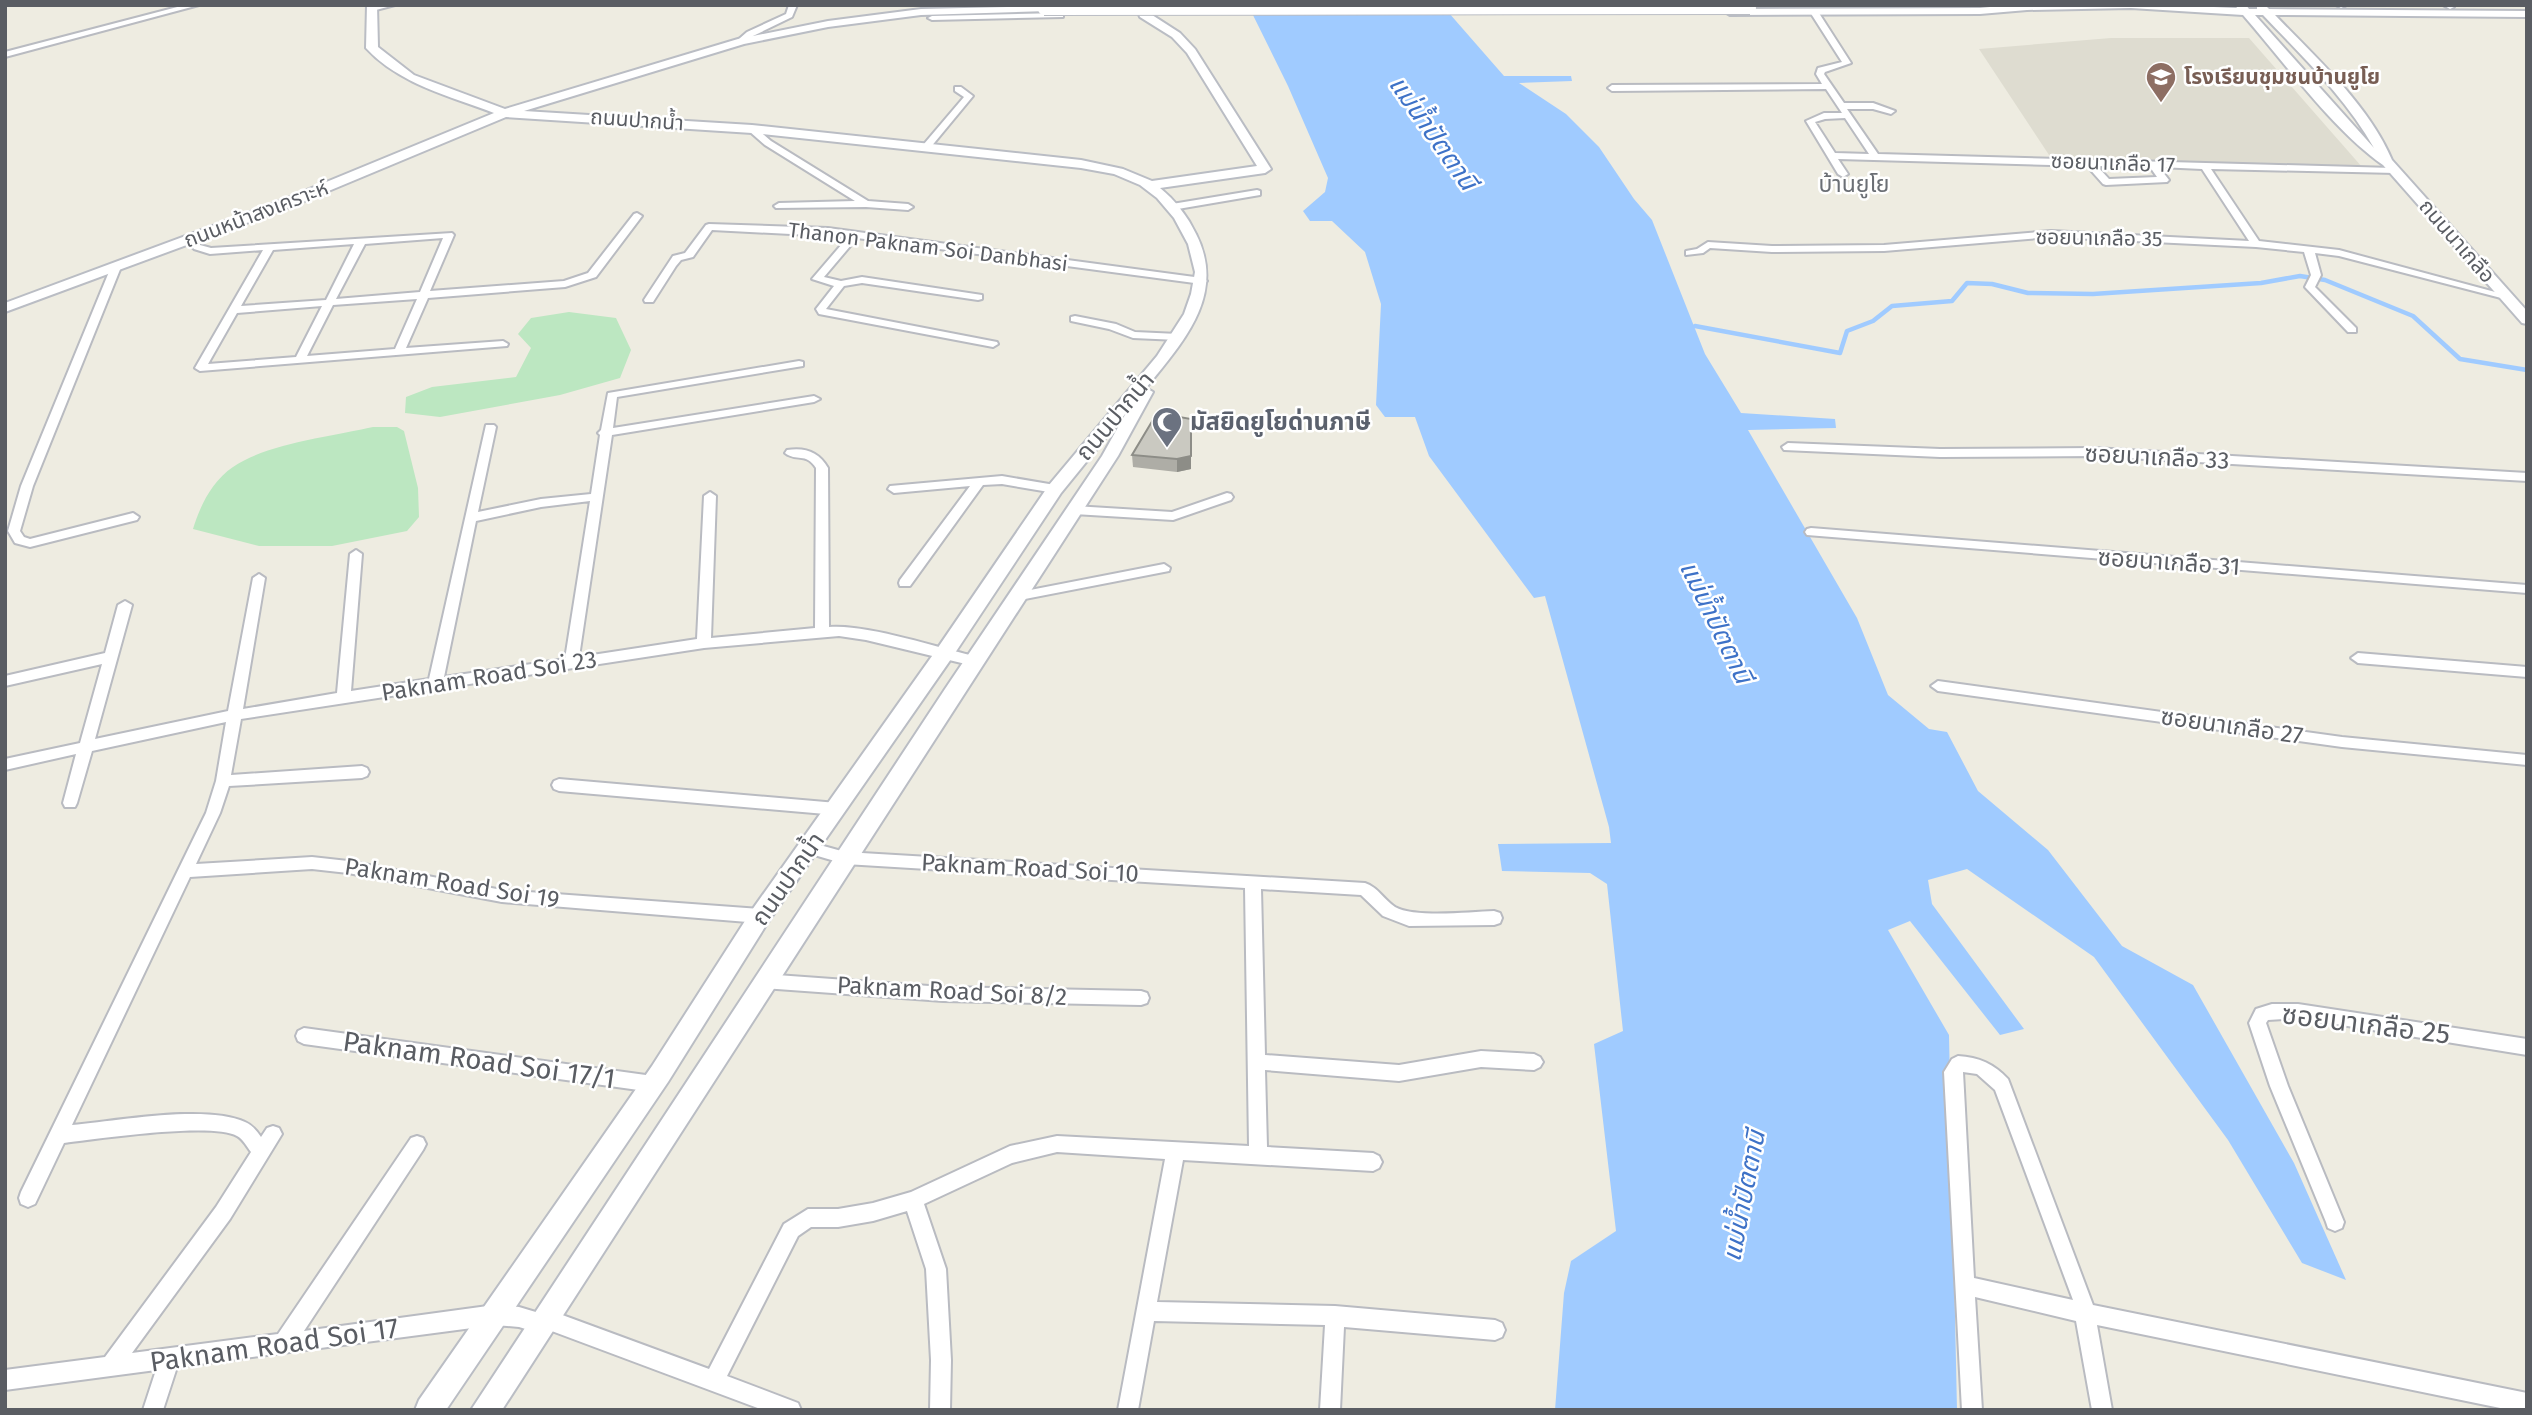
<svg xmlns="http://www.w3.org/2000/svg" width="2532" height="1415" font-family="'Fira Sans','Noto Sans Thai',sans-serif">
	<style>
		.education { fill: #dedcd0 }
		.green { fill: #bce7c1 }
		.water { fill: #a0cbff }
		.lines { fill: none; stroke-linecap: round; stroke-linejoin: round }
		.stream { stroke: #a0cbff; stroke-width: 4.5 }
		.street-casing { stroke: #b9bbc1; stroke-width: 4 }
		.secondary-casing { stroke: #babdc4; stroke-width: 4 }
		.street { fill: #fff; fill-rule: evenodd }
		.secondary { fill: #fff; fill-rule: evenodd }
		.secondary-bridge-casing { stroke: #babdc4; stroke-width: 14; stroke-linecap: butt }
		.secondary-bridge { stroke: #fff; stroke-width: 12 }
		.wall { fill: #aeada6 }
		.shaded-wall { fill: #8d8d87 }
		.building { fill: #cac9c1; stroke: #8d8d87; stroke-width: 2 }
		.labels { text-anchor: middle; dominant-baseline: central; stroke-width: 5; stroke-linejoin: round; paint-order: stroke }
		.far-education-label { font-size: 21px; font-weight: bold; fill: #785e54; stroke: #fff; text-anchor: start }
		.far-street-label { font-size: 21px; fill: #5a5d63; stroke: #fff }
		.far-quarter-label { font-size: 23px; fill: #6b6f75; stroke: #fff }
		.street-label { font-size: 24px; fill: #5a5d63; stroke: #fff }
		.worship-label { font-size: 24px; font-weight: bold; fill: #5b616d; stroke: #fff; text-anchor: start }
		.water-label { font-size: 26px; font-style: italic; fill: #3e72c7; stroke: #fff }
		.near-street-label { font-size: 28px; fill: #5a5d63; stroke: #fff }
	</style>
	<rect width="100%" height="100%" fill="#eeece1"/>
	<polygon class="education" points="2111,38 2249,38 2362,167 2051,158 1979,49"/>
	<g class="green">
		<polygon points="569,312 616,318 631,350 620,378 560,395 440,417 405,413 406,397 432,387 516,377 531,348 518,334 531,318"/>
		<path d="M373,427H397L404,431L418,488L419,517L407,531L332,546H259L193,529C200,506 212,481 233,467C265,444 334,436 373,427Z"/>
	</g>
	<polygon class="water" points="1248,5 1442,5 1504,76 1571,76 1572,81 1519,83 1566,114 1599,147 1634,199 1652,220 1705,354 1741,413 1835,419 1836,428 1748,430 1857,618 1888,695 1929,729 1947,732 1978,791 2048,850 2122,946 2193,985 2294,1163 2346,1280 2302,1263 2228,1140 2094,957 1967,869 1928,880 1932,904 2024,1029 2000,1035 1910,921 1888,930 1949,1035 1957,1410 1555,1410 1564,1293 1571,1261 1616,1231 1594,1044 1623,1031 1607,884 1590,873 1502,871 1498,844 1611,843 1609,827 1545,596 1534,598 1429,456 1415,417 1385,417 1376,405 1381,304 1365,252 1332,221 1310,221 1303,211 1325,192 1328,178 1288,86"/>
	<g class="lines">
		<polyline class="stream" points="1695,326 1840,353 1847,331 1873,321 1892,306 1952,301 1967,283 1992,284 2028,293 2093,294 2261,283 2300,276 2325,280 2413,316 2460,359 2527,370"/>
		<g class="street-casing">
			<g id="street">
				<polygon points="185,5 199,5 5,57 5,52"/>
				<polygon points="379,5 395,5 372,11 368,9"/>
				<polygon points="789,5 797,5 792,17 753,36 745,43 739,43 739,39 747,32 786,14"/>
				<polygon points="2336,5 2344,5 2345,6 2341,8"/>
				<polygon points="2443,5 2453,5 2454,7 2450,9"/>
				<path d="M1814,10H1817L1851,63L1825,72L1824,74L1844,103H1873L1895,111L1891,114L1873,109H1847L1878,154L2393,168L2396,169V173L2211,169L2259,241L2339,250L2510,296L2505,299L2339,256L2315,253L2321,275L2315,287L2356,328V332H2348L2305,287L2311,275L2304,252L2256,247L2051,237L1884,251L1772,252L1710,248L1703,253L1686,255V251L1697,249L1708,242L1772,246L1884,245L2051,231L2249,241L2202,169L2159,167L2169,180L2167,182L2106,185L2103,184L2087,166L1838,159L1848,174L1843,177L1838,174L1806,121L1824,113H1842L1826,89L1612,91L1608,88L1612,85L1822,84L1816,74L1818,68L1842,62L1810,12ZM1845,118L1869,154L1835,153L1815,122L1825,119ZM2097,166L2150,167L2157,177L2109,179Z"/>
				<polygon points="1060,13 1063,13 1063,17 932,20 928,18 932,16"/>
				<polygon points="955,87 961,87 973,96 930,148 924,148 924,144 964,97 955,91"/>
				<polygon points="749,127 755,127 771,141 868,201 908,204 913,207 908,210 866,207 776,208 774,206 779,203 855,201 765,145 749,131"/>
				<polygon points="1257,190 1260,191 1260,195 1172,210 1167,207 1172,204"/>
				<path d="M637,213L642,216L596,277L565,287L428,298L406,348L503,341L508,344L507,346L200,371L195,368L263,250L210,254L194,249L186,240L188,238H194L200,245L211,248L452,233L454,235L430,291L564,281L588,273L634,214ZM443,238L420,292L336,299L365,244ZM354,244L326,300L241,306L273,250ZM417,299L395,349L307,356L333,305ZM322,306L296,357L208,364L237,313Z"/>
				<polygon points="709,224 828,228 1202,278 1207,281 1202,284 857,238 824,277 841,281 862,277 982,295 982,299 978,300 862,283 844,286 826,309 997,342 998,344 993,347 819,314 816,309 834,286 812,279 848,237 712,230 693,257 681,260 676,266 653,302 645,302 644,300 673,256 685,253 706,225"/>
				<polygon points="116,264 121,267 33,486 20,531 24,537 30,539 133,513 139,517 137,520 30,547 15,543 8,531 21,486 111,267"/>
				<polygon points="1075,316 1116,324 1135,332 1178,334 1183,337 1178,340 1133,338 1109,329 1071,321 1071,317"/>
				<path d="M799,361L803,362V366L617,397L613,428L814,396L820,399L814,402L612,435L579,657L697,639L704,496L710,492L716,496L711,638L815,628L816,468C806,452 796,462 785,453L787,450C805,447 819,452 828,468L829,627C867,624 935,647 974,656L981,661L979,664L974,666L866,640L839,636L704,648L241,719L231,775L362,766L367,768L369,772L367,776L362,778L229,786L220,813L196,864L312,857L348,861L502,890L760,909L766,911L768,916L766,921L760,923L502,902L348,873L312,869L190,877L72,1125C116,1121 207,1104 245,1122C252,1125 257,1131 261,1137L267,1128L273,1126L279,1128L282,1134L230,1219L132,1353L278,1334L411,1138L417,1136L423,1138L426,1144L423,1150L304,1331L495,1305L519,1307L539,1313L546,1309L709,1369L784,1224L808,1209H838L873,1203L911,1192L1010,1146L1057,1136L1249,1146L1245,888L845,864L804,852L801,848L804,844L809,842L845,852L1365,883C1378,887 1384,900 1395,907C1414,918 1470,912 1494,911L1500,913L1502,918L1500,923L1494,925L1409,926L1383,916L1361,895L1261,889L1265,1055L1399,1065L1481,1051L1534,1054L1540,1057L1543,1062L1540,1067L1534,1070L1481,1067L1399,1081L1265,1070L1267,1147L1373,1153L1379,1156L1382,1162L1379,1168L1373,1171L1183,1160L1157,1302L1335,1306L1495,1320L1502,1323L1505,1330L1502,1337L1495,1340L1344,1327L1340,1410H1320L1325,1325L1154,1321L1138,1410H1118L1165,1159L1057,1152L1012,1163L924,1204L946,1269L951,1360L950,1410H930L931,1360L926,1269L907,1211L873,1221L838,1227H811L798,1236L727,1376L798,1403L801,1410H763L549,1330L542,1334L519,1327L495,1325L177,1367L163,1410H143L156,1370L5,1390V1370L105,1357L216,1207L251,1152C247,1147 243,1139 237,1136C212,1122 97,1139 64,1143L35,1204L28,1207L21,1204L19,1198L21,1192L206,813L216,781L226,722L92,751L77,803L75,807H65L63,803L76,754L5,770V759L80,743L102,664L5,686V676L105,653L118,605L125,601L132,605L95,739L228,711L253,578L259,574L265,578L243,709L337,693L350,554L356,550L362,554L351,691L429,679L486,425H494L496,427L478,512L541,499L591,494L600,435L598,433L601,430L608,393ZM590,501L565,659L444,677L476,521L541,507Z"/>
				<polygon points="1788,443 1940,449 2094,448 2527,473 2527,481 2094,456 1940,457 1784,450 1782,447"/>
				<polygon points="1002,476 1055,485 1061,489 1055,493 1002,484 983,485 910,586 900,586 899,583 900,580 970,486 894,493 888,489 890,486"/>
				<polygon points="1227,493 1231,494 1233,497 1231,500 1173,520 1074,514 1068,510 1074,506 1172,512"/>
				<polygon points="1811,528 2527,585 2527,593 1807,535 1805,532 1807,529"/>
				<polygon points="1164,564 1170,568 1169,571 1015,601 1008,597 1015,593"/>
				<polygon points="2358,653 2527,667 2527,677 2358,663 2351,658"/>
				<polygon points="1938,681 2342,737 2527,755 2527,765 2342,747 1938,691 1931,686"/>
				<polygon points="559,779 837,803 842,805 844,809 842,813 837,815 559,791 554,789 552,785 554,781"/>
				<polygon points="763,974 943,987 1141,991 1147,993 1149,998 1147,1003 1141,1005 943,1001 763,988 757,986 755,981 757,976"/>
				<polygon points="2272,1004 2298,1004 2527,1039 2527,1055 2298,1018 2268,1020 2266,1023 2288,1086 2344,1222 2342,1228 2335,1231 2328,1228 2326,1222 2270,1086 2249,1023 2256,1009"/>
				<polygon points="304,1028 653,1076 659,1078 662,1084 659,1090 653,1092 304,1044 298,1041 296,1036 298,1031"/>
				<path d="M1958,1056C1979,1057 1994,1064 2008,1079L2093,1305L2527,1393V1410H2510L2097,1325L2112,1410H2092L2076,1321L1975,1297L1982,1410H1962L1944,1072L1952,1059ZM1963,1072L1977,1074L1995,1090L2073,1300L1974,1278Z"/>
			</g>
		</g>
		<g class="secondary-casing">
			<g id="secondary">
				<path d="M367,5H377L378,47L414,75L505,109L738,39L828,21L921,9L1044,6L1049,9L1048,11L921,15L828,27L744,44L524,111L752,125L1081,160L1123,169L1152,181L1257,166L1187,53L1172,37L1140,17L1135,5H1145L1149,13L1180,33L1195,49L1271,169L1265,173L1160,188C1175,200 1188,217 1196,234C1227,295 1183,342 1146,388L1153,392L1118,456L502,1410H471L945,689L1102,456L1126,413L1061,493L951,659L768,922L668,1082L446,1410H415L419,1400L652,1066L752,910L937,649L1049,485L1157,356L1184,314L1191,294L1195,272L1188,244L1174,218L1157,198L1140,185L1114,174L1081,168L752,133L506,117L295,205L5,312V303L285,199L494,113C450,96 399,84 366,48Z"/>
				<path d="M2010,5H2167L2237,8L2235,5H2246L2249,9H2257V5H2265L2269,9L2527,11V17L2275,15C2316,58 2368,104 2392,160L2527,311V324L2522,323L2383,165C2333,130 2284,62 2243,15L2131,8L2027,10L1980,14L1730,15L1725,12L1730,9L1980,8ZM2255,15H2263C2302,56 2346,98 2374,148Z"/>
			</g>
		</g>
		<use href="#street" class="street"/>
		<use href="#secondary" class="secondary"/>
		<g class="secondary-bridge-casing">
			<polyline id="secondary-bridge" points="1044,9 1750,8"/>
		</g>
		<use href="#secondary-bridge" class="secondary-bridge"/>
	</g>
	<polygon class="wall" points="1191,431 1191,469 1177,472 1133,467 1132,455"/>
	<polygon class="shaded-wall" points="1191,419 1191,469 1177,472 1177,459"/>
	<polygon class="building" points="1157,413 1191,419 1191,456 1177,459 1132,455"/>
	<defs>
		<g id="school-pin" transform="scale(1.575)"><path d="M0 17L-7.5 6A9.5 9.5 0 1 1 7.5 6Z" fill="#8d6e63" stroke="#fff"/><path d="M0-5L7-2L0 1L-7-2ZM-4 1L0 2.5L4 1V4Q0 6-4 4Z" fill="#fff"/></g>
		<g id="mosque-pin" transform="scale(1.575)"><path d="M0 17L-7.5 6A9.5 9.5 0 1 1 7.5 6Z" fill="#6b7280" stroke="#fff"/><path d="M3.5-4.9A6 6 0 1 0 3.5 4.9A5 5 0 1 1 3.5-4.9Z" fill="#fff"/></g>
	</defs>
	<g fill-rule="evenodd">
		<use href="#school-pin" x="2161" y="77"/>
		<use href="#mosque-pin" x="1167" y="422"/>
	</g>
	<g class="labels">
		<g class="far-education-label">
			<text x="2184" y="77">โรงเรียนชุมชนบ้านยูโย</text>
		</g>
		<g class="far-street-label">
			<text transform="translate(637 120) rotate(4)">ถนนปากน้ำ</text>
			<text transform="translate(2113 163) rotate(2)">ซอยนาเกลือ 17</text>
			<text transform="translate(256 214) rotate(-21)">ถนนหน้าสงเคราะห์</text>
			<text transform="translate(2099 238) rotate(1)">ซอยนาเกลือ 35</text>
			<text transform="translate(2457 241) rotate(49)">ถนนนาเกลือ</text>
			<text transform="translate(928 247) rotate(7)">Thanon Paknam Soi Danbhasi</text>
		</g>
		<g class="far-quarter-label">
			<text x="1854" y="184">บ้านยูโย</text>
		</g>
		<g class="street-label">
			<text transform="translate(1115 416) rotate(-50)">ถนนปากน้ำ</text>
			<text transform="translate(2157 457) rotate(3)">ซอยนาเกลือ 33</text>
			<text transform="translate(2169 562) rotate(4)">ซอยนาเกลือ 31</text>
			<text transform="translate(489 676) rotate(-9)">Paknam Road Soi 23</text>
			<text transform="translate(2232 726) rotate(8)">ซอยนาเกลือ 27</text>
			<text transform="translate(1030 868) rotate(3)">Paknam Road Soi 10</text>
			<text transform="translate(788 879) rotate(-55)">ถนนปากน้ำ</text>
			<text transform="translate(452 883) rotate(9)">Paknam Road Soi 19</text>
			<text transform="translate(952 991) rotate(3)">Paknam Road Soi 8/2</text>
		</g>
		<g class="worship-label">
			<text x="1190" y="422">มัสยิดยูโยด่านภาษี</text>
		</g>
		<g class="water-label">
			<text transform="translate(1433 133) rotate(55)">แม่น้ำปัตตานี</text>
			<text transform="translate(1716 622) rotate(64)">แม่น้ำปัตตานี</text>
			<text transform="translate(1744 1196) rotate(-79)">แม่น้ำปัตตานี</text>
		</g>
		<g class="near-street-label">
			<text transform="translate(2366 1024) rotate(7)">ซอยนาเกลือ 25</text>
			<text transform="translate(479 1060) rotate(8)">Paknam Road Soi 17/1</text>
			<text transform="translate(274 1345) rotate(-8)">Paknam Road Soi 17</text>
		</g>
	</g>
	<rect width="2532" height="1415" fill="none" stroke="#5a5d63" stroke-width="14"/>
</svg>
